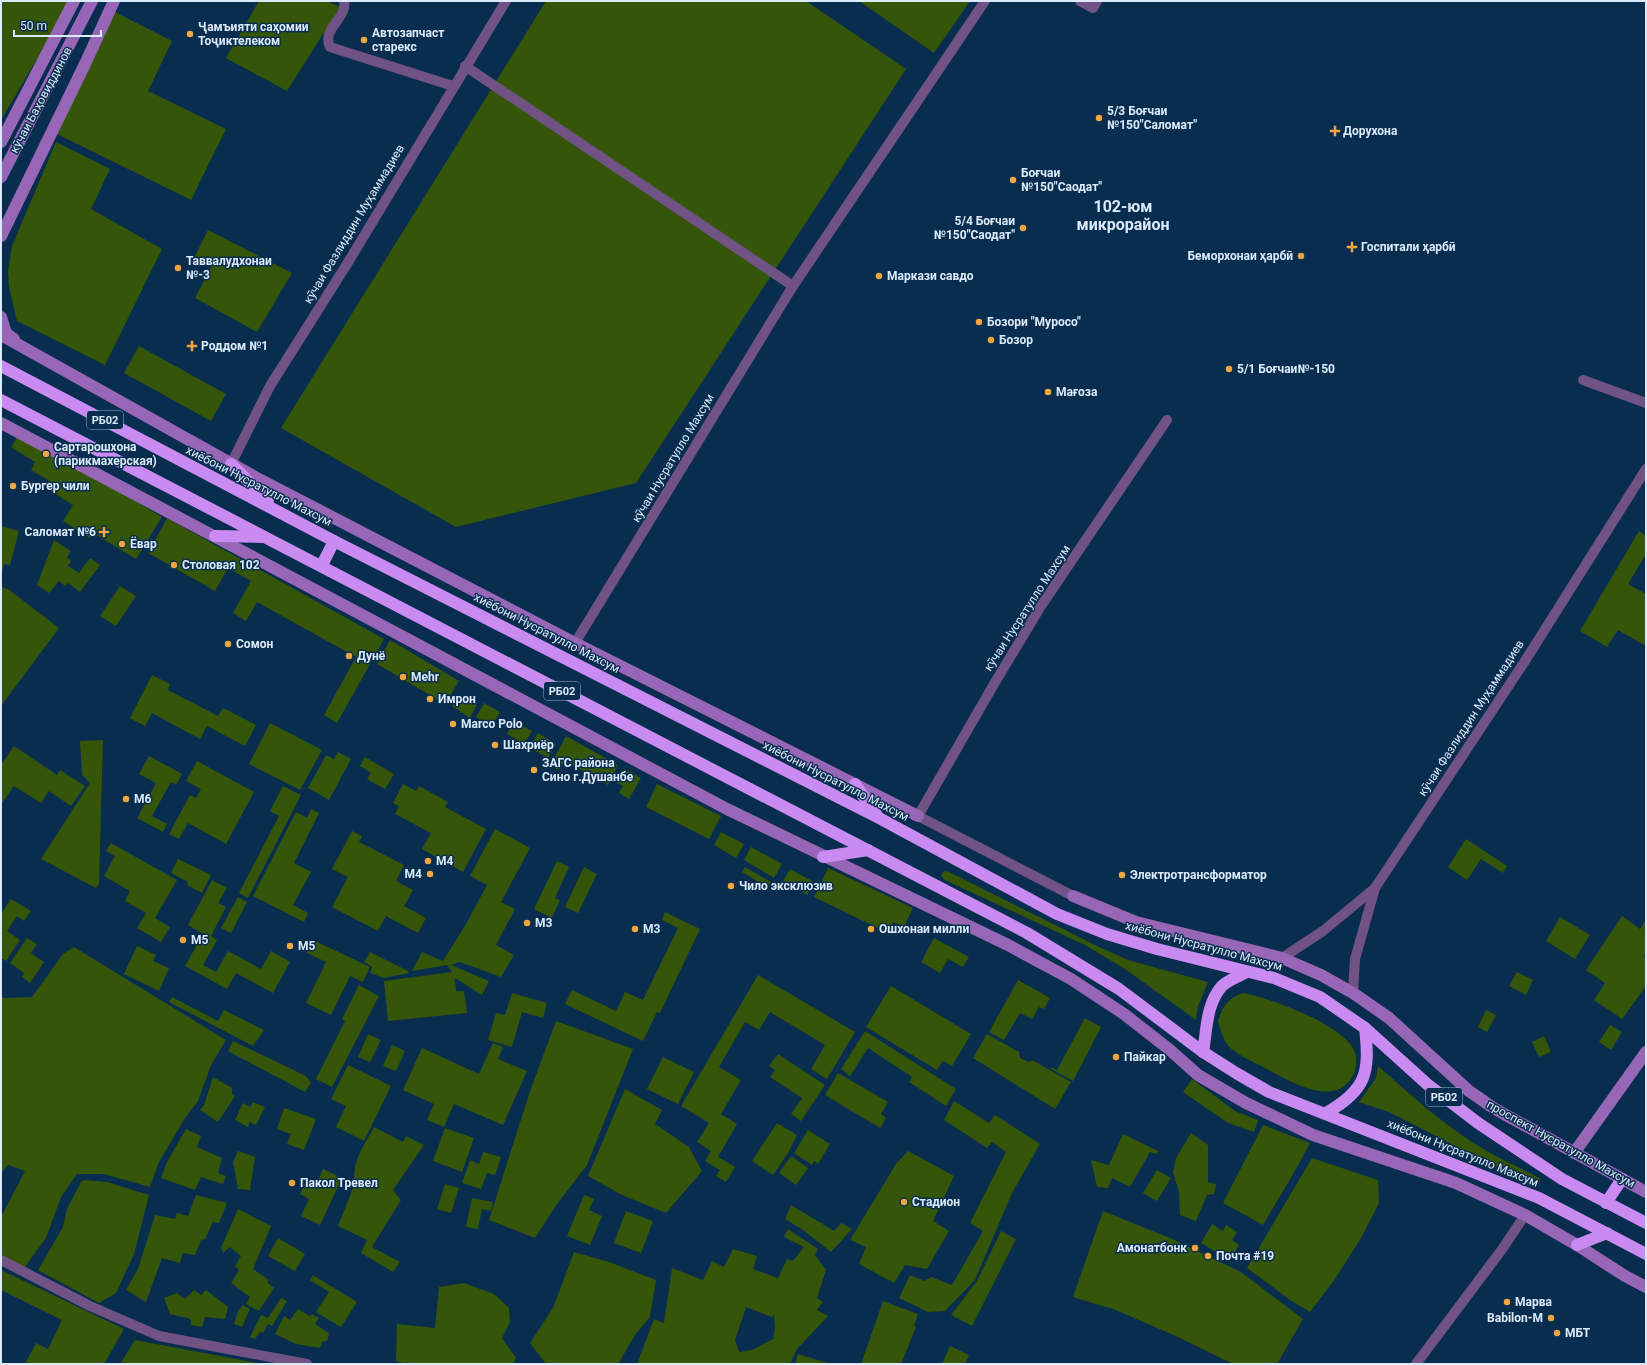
<svg xmlns="http://www.w3.org/2000/svg" width="1647" height="1365" font-family="Roboto,sans-serif">
	<style>
		.green { fill: #355508; fill-rule: evenodd }
		.lines { fill: none; stroke-linecap: round; stroke-linejoin: round }
		.street { stroke: #715285; stroke-width: 10 }
		.secondary { stroke: #9766b7; stroke-width: 12 }
		.highway { stroke: #c98bf1; stroke-width: 12 }
		.poi-dot { fill: #f0a63f; stroke: #092d4e; stroke-width: 1.5 }
		.labels { text-anchor: middle; dominant-baseline: central; stroke-width: 3; stroke-linejoin: round; paint-order: stroke }
		.shield { fill: #092d4e; stroke: #9cb1c8; stroke-width: 1 }
		.shield-label { font-size: 11px; font-weight: bold; fill: #dbeafc }
		.poi-label { font-size: 12px; font-weight: bold; fill: #dbeafc; stroke: #092d4e; text-anchor: start }
		.street-label { font-size: 12px; fill: #dbeafc; stroke: #092d4e }
		.district-label { font-size: 16px; font-weight: bold; fill: #dbeafc; stroke: #092d4e }
	</style>
	<rect width="100%" height="100%" fill="#092d4e"/>
	<g class="green">
		<polygon points="1,1 67,1 70,3 1,120"/>
		<polygon points="259,1 327,1 340,7 287,91 226,58"/>
		<polygon points="546,1 806,1 906,69 636,483 456,527 281,428"/>
		<polygon points="859,1 970,1 934,53"/>
		<polygon points="113,11 172,41 148,91 226,129 191,200 57,134"/>
		<polygon points="56,142 110,169 91,209 162,249 105,365 17,321 9,287 8,271 12,246"/>
		<polygon points="208,230 292,273 257,332 195,298 212,265 195,256"/>
		<polygon points="139,346 226,394 211,421 124,373"/>
		<polygon points="21,431 162,517 136,559 93,533 90,538 63,521 73,505 54,493 58,486 31,470 35,462 11,447"/>
		<polygon points="167,518 384,639 337,723 324,715 356,657 257,602 246,621 233,613 251,581 228,568 215,591 148,553"/>
		<polygon points="1,526 19,531 10,565 4,564 1,575"/>
		<polygon points="1639,531 1646,536 1646,554 1628,584 1646,594 1646,646 1618,630 1607,647 1580,631"/>
		<polygon points="54,540 71,551 67,557 71,561 68,566 79,573 90,558 100,565 80,592 68,583 65,586 59,581 49,593 37,585"/>
		<polygon points="120,586 136,596 116,626 100,616"/>
		<polygon points="1,587 8,589 59,628 1,706"/>
		<polygon points="390,640 459,681 445,704 377,664"/>
		<polygon points="152,675 170,684 168,690 218,716 223,708 256,725 245,746 207,726 200,739 152,713 145,726 130,718"/>
		<polygon points="459,695 477,705 470,718 452,706"/>
		<polygon points="484,703 500,712 492,726 476,717"/>
		<polygon points="514,721 532,731 524,744 507,734"/>
		<polygon points="270,723 322,750 300,790 249,764"/>
		<polygon points="538,733 556,744 548,758 530,748"/>
		<polygon points="566,736 618,765 608,785 564,761 559,770 550,766"/>
		<polygon points="103,740 99,884 96,888 41,859 90,783 82,775 80,741"/>
		<polygon points="14,746 57,775 60,770 85,786 71,806 49,791 41,803 14,786 2,803 1,803 1,765"/>
		<polygon points="338,752 351,759 329,800 308,788 326,755 334,759"/>
		<polygon points="149,756 182,774 176,785 171,782 152,816 167,824 163,832 137,818 156,783 139,774"/>
		<polygon points="365,757 394,774 385,789 367,779 371,773 360,766"/>
		<polygon points="197,761 254,792 226,844 188,823 179,839 169,834 190,795 196,798 201,789 186,781"/>
		<polygon points="625,769 641,778 629,799 619,793 623,786 617,783"/>
		<polygon points="403,784 416,791 419,786 448,802 445,807 486,829 463,872 422,849 431,833 395,814 399,806 393,803"/>
		<polygon points="657,784 721,816 709,839 646,807"/>
		<polygon points="283,786 301,795 248,898 239,893 279,816 270,811"/>
		<polygon points="311,809 319,813 294,863 311,872 293,905 308,913 304,922 253,896 296,812 307,818"/>
		<polygon points="495,829 530,848 501,902 515,909 496,945 514,955 501,977 460,962 451,965 489,981 482,995 455,978 456,991 464,991 467,1013 388,1021 384,981 452,972 447,965 412,971 422,952 443,961 466,924 487,885 470,876"/>
		<polygon points="352,831 362,836 359,842 404,865 396,881 413,890 404,906 426,918 418,933 386,916 378,931 332,907 348,877 332,869"/>
		<polygon points="721,832 744,844 736,858 714,845"/>
		<polygon points="1466,839 1507,866 1503,873 1481,859 1467,880 1448,867"/>
		<polygon points="111,843 177,880 155,918 170,927 161,942 137,928 146,913 125,901 130,891 104,876 115,856 106,851"/>
		<polygon points="751,847 782,864 774,878 744,860"/>
		<polygon points="178,859 211,875 202,893 187,885 188,882 171,873"/>
		<polygon points="557,861 569,867 555,898 560,900 551,920 547,918 548,916 534,909"/>
		<polygon points="584,867 597,874 578,913 565,907"/>
		<polygon points="745,867 771,882 767,887 742,872"/>
		<polygon points="828,868 913,908 904,927 893,922 888,933 814,897"/>
		<polygon points="790,869 814,882 807,895 783,881"/>
		<polygon points="947,871 1097,946 1128,960 1208,982 1198,1006 1196,1020 1125,969 1085,945 945,880 941,876 943,872"/>
		<polygon points="212,880 227,888 218,903 226,907 211,936 217,940 203,965 216,972 228,951 261,969 271,951 290,962 273,993 236,973 227,989 185,966 203,934 188,925"/>
		<polygon points="238,897 247,902 231,933 221,928"/>
		<polygon points="11,899 31,911 24,921 17,916 7,931 20,940 6,961 1,958 1,914"/>
		<polygon points="665,912 700,929 660,1013 657,1012 643,1041 565,1004 572,990 616,1011 625,992 643,1000 678,928 662,920"/>
		<polygon points="1622,916 1640,929 1646,920 1646,952 1644,956 1646,957 1646,986 1622,1019 1594,1000 1605,983 1586,970"/>
		<polygon points="1560,917 1590,935 1575,959 1546,941"/>
		<polygon points="27,938 37,944 31,953 44,962 30,983 22,977 24,973 10,963"/>
		<polygon points="934,938 969,957 963,967 948,959 940,973 921,962"/>
		<polygon points="313,940 370,967 363,982 350,976 331,1015 306,1003 326,962 307,953"/>
		<polygon points="137,946 156,955 153,961 169,968 159,991 124,974"/>
		<polygon points="74,947 226,1040 211,1065 198,1101 185,1118 159,1162 150,1187 104,1174 77,1174 61,1197 46,1238 24,1268 1,1254 1,1217 25,1171 8,1165 1,1173 1,996 4,998 32,997 63,954"/>
		<polygon points="370,952 408,971 409,973 384,978 370,973 372,967 364,962"/>
		<polygon points="1517,972 1533,980 1526,995 1509,986"/>
		<polygon points="758,975 855,1032 827,1079 811,1069 825,1045 770,1012 759,1030 745,1022 719,1067 741,1080 721,1114 737,1124 718,1157 735,1167 726,1182 716,1176 720,1170 705,1161 711,1151 697,1142 709,1123 681,1106"/>
		<polygon points="1018,980 1050,998 1044,1009 1039,1007 1032,1019 1020,1013 1004,1040 989,1032"/>
		<polygon points="359,985 379,996 332,1087 316,1079 345,1021 342,1019"/>
		<polygon points="891,986 971,1034 952,1066 943,1061 937,1070 866,1027"/>
		<polygon points="512,993 547,1003 543,1018 522,1012 512,1047 488,1040 496,1013 505,1015"/>
		<path d="M1243,993C1271,998 1338,1023 1353,1048C1358,1057 1357,1069 1352,1077C1334,1109 1288,1080 1265,1068C1253,1061 1232,1054 1225,1041C1222,1035 1220,1028 1218,1021C1223,1006 1228,998 1243,993Z"/>
		<polygon points="172,997 218,1021 224,1010 264,1030 253,1046 169,1002"/>
		<polygon points="1486,1010 1496,1015 1487,1032 1478,1027"/>
		<polygon points="1085,1018 1101,1027 1073,1081 1051,1069 1051,1067 1057,1070"/>
		<polygon points="556,1021 633,1049 587,1165 557,1204 535,1238 489,1220 530,1091"/>
		<polygon points="1610,1025 1622,1032 1611,1050 1599,1042"/>
		<polygon points="865,1031 956,1089 946,1106 909,1082 912,1077 868,1048 850,1076 841,1069"/>
		<polygon points="368,1034 381,1040 370,1062 358,1057"/>
		<polygon points="987,1034 1019,1052 1020,1058 1029,1062 1032,1060 1071,1082 1055,1109 973,1058"/>
		<polygon points="1544,1036 1551,1052 1539,1057 1532,1042"/>
		<polygon points="233,1041 306,1076 311,1083 305,1092 228,1051"/>
		<polygon points="493,1043 503,1047 498,1059 527,1071 503,1125 454,1104 444,1127 427,1120 434,1104 403,1090 422,1048 479,1074"/>
		<polygon points="392,1045 405,1051 396,1071 383,1066"/>
		<polygon points="778,1054 825,1085 801,1121 791,1114 802,1098 770,1077 775,1070 769,1066"/>
		<polygon points="663,1057 694,1072 678,1104 647,1089"/>
		<polygon points="348,1065 391,1086 364,1141 336,1127 346,1106 331,1099"/>
		<path d="M1378,1066C1405,1090 1433,1115 1463,1136C1487,1153 1515,1165 1541,1179L1536,1187L1389,1112L1359,1102L1376,1078Z"/>
		<polygon points="838,1073 888,1102 881,1114 886,1118 880,1128 825,1095"/>
		<polygon points="213,1077 232,1088 232,1094 235,1096 218,1122 200,1110 204,1105"/>
		<polygon points="1192,1079 1235,1111 1258,1120 1254,1132 1228,1123 1183,1092"/>
		<polygon points="625,1089 662,1110 655,1124 689,1147 702,1171 666,1213 622,1195 588,1176"/>
		<polygon points="954,1101 989,1123 995,1115 1040,1144 1012,1193 975,1280 945,1311 928,1312 899,1298 910,1275 925,1281 931,1277 952,1285 983,1231 970,1223 1006,1152 992,1142 987,1148 944,1120"/>
		<polygon points="253,1102 265,1107 256,1125 250,1122 248,1127 235,1120 243,1103 250,1107"/>
		<polygon points="284,1108 316,1119 304,1150 287,1144 291,1134 277,1129"/>
		<polygon points="777,1123 797,1135 788,1153 773,1175 752,1161"/>
		<path d="M1263,1125L1310,1143C1296,1171 1279,1197 1263,1225L1223,1203Z"/>
		<polygon points="374,1127 403,1142 406,1136 424,1145 393,1190 401,1200 372,1247 400,1262 393,1272 361,1253 367,1240 338,1226 353,1188 355,1166 360,1152"/>
		<polygon points="445,1128 474,1138 462,1172 433,1161"/>
		<polygon points="186,1129 201,1136 197,1147 222,1158 218,1173 226,1176 223,1184 201,1177 195,1190 161,1178 167,1162"/>
		<polygon points="808,1130 830,1144 818,1164 814,1161 812,1165 794,1153"/>
		<polygon points="1191,1133 1208,1145 1208,1182 1216,1184 1214,1194 1207,1195 1196,1221 1180,1215 1179,1192 1173,1172 1176,1158"/>
		<polygon points="1123,1134 1158,1151 1157,1154 1150,1152 1130,1187 1112,1178 1108,1188 1097,1187 1091,1160 1109,1165"/>
		<polygon points="238,1151 255,1157 250,1190 238,1189 233,1162"/>
		<polygon points="908,1151 954,1176 933,1221 949,1231 927,1269 905,1265 894,1283 859,1264 866,1247 850,1240 896,1164"/>
		<polygon points="483,1152 501,1157 495,1175 487,1173 481,1189 462,1183 470,1160 479,1164"/>
		<polygon points="791,1156 808,1168 796,1185 779,1173"/>
		<polygon points="1312,1158 1378,1180 1379,1203 1361,1238 1335,1279 1310,1312 1290,1300 1247,1268"/>
		<polygon points="323,1169 342,1178 320,1225 301,1216 309,1199 300,1194 307,1178 317,1183"/>
		<polygon points="1157,1170 1171,1178 1157,1201 1143,1193"/>
		<polygon points="84,1180 107,1182 149,1195 134,1254 116,1293 99,1303 38,1270 63,1227 67,1209 81,1182"/>
		<polygon points="445,1184 459,1188 451,1213 437,1209"/>
		<polygon points="196,1195 227,1203 219,1223 213,1222 205,1239 201,1240 195,1255 183,1253 180,1263 162,1258 146,1302 126,1290 138,1269 155,1215 175,1219 177,1213 188,1216"/>
		<polygon points="584,1195 594,1199 589,1210 602,1216 590,1245 567,1236"/>
		<polygon points="472,1198 493,1202 491,1211 482,1209 478,1229 466,1227"/>
		<polygon points="791,1205 834,1231 841,1223 852,1229 831,1252 803,1230 785,1219"/>
		<polygon points="238,1209 271,1226 253,1269 269,1280 267,1282 274,1288 259,1311 246,1304 250,1297 231,1283 239,1270 235,1266 241,1256 230,1247 223,1253 221,1248"/>
		<polygon points="626,1211 653,1221 641,1253 614,1243"/>
		<polygon points="1103,1211 1170,1238 1241,1272 1303,1319 1277,1364 1233,1364 1180,1338 1116,1310 1073,1297"/>
		<polygon points="1212,1224 1223,1231 1226,1225 1237,1232 1232,1240 1239,1245 1230,1261 1201,1243"/>
		<path d="M788,1229L818,1249L815,1255L826,1270L817,1298L823,1302L817,1310L828,1316L797,1349L790,1364H637L654,1319L664,1323L672,1268L703,1280L712,1261L724,1267L733,1249L757,1256L753,1269L778,1278L787,1259L793,1261L804,1247L784,1237ZM746,1307L772,1317L774,1314L775,1328L773,1339L752,1350L739,1352L735,1340Z"/>
		<polygon points="1001,1231 1016,1239 972,1326 951,1315 977,1281"/>
		<polygon points="278,1238 305,1254 295,1271 268,1256"/>
		<polygon points="574,1252 609,1262 656,1280 650,1317 635,1335 618,1364 546,1364 530,1343 553,1308"/>
		<polygon points="1,1270 124,1329 104,1364 25,1364 36,1343 48,1349 62,1320 1,1290"/>
		<polygon points="313,1275 357,1302 341,1327 316,1312 329,1292 310,1280"/>
		<polygon points="464,1283 494,1294 509,1308 510,1322 502,1338 516,1358 513,1364 406,1364 396,1361 397,1324 435,1328 439,1287"/>
		<polygon points="194,1290 201,1295 206,1290 228,1307 225,1319 205,1317 202,1327 191,1325 191,1319 170,1314 164,1298 177,1293 185,1299"/>
		<polygon points="281,1298 287,1301 272,1326 268,1324 263,1333 260,1332 255,1339 250,1337 261,1315 268,1318"/>
		<polygon points="883,1301 918,1314 914,1326 916,1327 901,1364 861,1364"/>
		<polygon points="243,1305 250,1309 242,1327 234,1324 238,1311"/>
		<polygon points="298,1309 310,1316 312,1314 319,1318 315,1324 329,1333 327,1341 322,1342 320,1348 296,1344 275,1334 284,1316 290,1320"/>
		<polygon points="135,1340 262,1364 120,1364"/>
		<polygon points="950,1346 969,1355 965,1364 942,1364"/>
		<polygon points="798,1354 831,1364 795,1364"/>
	</g>
	<g class="lines">
		<g class="street">
			<path d="M344,1C348,18 321,29 330,47L453,86"/>
			<polyline points="1080,1 1093,8 1097,1"/>
			<polyline points="465,66 793,286"/>
			<polyline points="1583,380 1646,403"/>
			<polyline points="231,464 270,386 347,264 506,1"/>
			<polyline points="575,643 793,286 985,1"/>
			<polyline points="1073,896 918,816 994,684 1041,606 1167,420"/>
			<polyline points="1282,958 1323,931 1375,888"/>
			<polyline points="1353,993 1355,959 1375,888 1525,661 1646,469"/>
			<polyline points="1,1260 90,1306 159,1336 307,1364"/>
			<polyline points="1416,1364 1503,1248 1525,1215"/>
		</g>
		<g class="secondary">
			<polyline points="1,142 74,1"/>
			<polyline points="1,177 92,1"/>
			<polyline points="1,236 85,64 114,1"/>
			<polyline points="1,317 6,333 14,339"/>
			<polyline points="1,335 257,478 575,643 918,816"/>
			<polyline points="1,423 727,809 1008,945 1071,979 1124,1014 1170,1050 1198,1075 1246,1103 1313,1135 1456,1183 1525,1215 1577,1245 1625,1276 1646,1287"/>
			<polyline points="1073,896 1136,922 1282,958 1321,975 1353,993 1389,1018 1469,1091 1495,1109 1646,1192"/>
			<polyline points="1574,1153 1646,1052"/>
		</g>
		<g class="highway">
			<polyline points="1,366 334,541 879,818 1057,914 1107,934 1157,949 1274,978 1320,997 1365,1028 1427,1084 1478,1123 1562,1179 1646,1223"/>
			<polyline points="1,400 1027,933 1119,989 1203,1052 1236,1073 1269,1092 1539,1198 1646,1254"/>
			<polyline points="231,464 268,501"/>
			<polyline points="215,536 262,537"/>
			<polyline points="322,565 334,541"/>
			<polyline points="855,784 878,817"/>
			<polyline points="823,857 868,850"/>
			<path d="M1203,1052C1207,1029 1206,1004 1222,986C1228,980 1239,976 1247,972"/>
			<path d="M1326,1113C1367,1090 1370,1072 1365,1028"/>
			<polyline points="1606,1203 1622,1179"/>
			<polyline points="1577,1245 1607,1233"/>
		</g>
	</g>
	<g class="poi-dot">
		<circle cx="190" cy="34" r="4"/>
		<circle cx="364" cy="40" r="4"/>
		<circle cx="1099" cy="118" r="4"/>
		<path d="M1333 125h4v4h4v4h-4v4h-4v-4h-4v-4h4z"/>
		<circle cx="1013" cy="180" r="4"/>
		<circle cx="1023" cy="228" r="4"/>
		<path d="M1350 241h4v4h4v4h-4v4h-4v-4h-4v-4h4z"/>
		<circle cx="1301" cy="256" r="4"/>
		<circle cx="178" cy="268" r="4"/>
		<circle cx="879" cy="276" r="4"/>
		<circle cx="979" cy="322" r="4"/>
		<circle cx="991" cy="340" r="4"/>
		<path d="M190 340h4v4h4v4h-4v4h-4v-4h-4v-4h4z"/>
		<circle cx="1229" cy="369" r="4"/>
		<circle cx="1048" cy="392" r="4"/>
		<circle cx="46" cy="454" r="4"/>
		<circle cx="13" cy="486" r="4"/>
		<path d="M102 526h4v4h4v4h-4v4h-4v-4h-4v-4h4z"/>
		<circle cx="122" cy="544" r="4"/>
		<circle cx="174" cy="565" r="4"/>
		<circle cx="228" cy="644" r="4"/>
		<circle cx="349" cy="656" r="4"/>
		<circle cx="403" cy="677" r="4"/>
		<circle cx="430" cy="699" r="4"/>
		<circle cx="453" cy="724" r="4"/>
		<circle cx="495" cy="745" r="4"/>
		<circle cx="534" cy="770" r="4"/>
		<circle cx="126" cy="799" r="4"/>
		<circle cx="428" cy="861" r="4"/>
		<circle cx="430" cy="874" r="4"/>
		<circle cx="1122" cy="875" r="4"/>
		<circle cx="731" cy="886" r="4"/>
		<circle cx="527" cy="923" r="4"/>
		<circle cx="635" cy="929" r="4"/>
		<circle cx="871" cy="929" r="4"/>
		<circle cx="183" cy="940" r="4"/>
		<circle cx="290" cy="946" r="4"/>
		<circle cx="1116" cy="1057" r="4"/>
		<circle cx="292" cy="1183" r="4"/>
		<circle cx="904" cy="1202" r="4"/>
		<circle cx="1195" cy="1248" r="4"/>
		<circle cx="1208" cy="1256" r="4"/>
		<circle cx="1507" cy="1302" r="4"/>
		<circle cx="1551" cy="1318" r="4"/>
		<circle cx="1557" cy="1333" r="4"/>
	</g>
	<g class="labels">
		<g class="shield">
			<rect x="87" y="411" width="36" height="18" rx="3"/>
			<rect x="544" y="682" width="36" height="18" rx="3"/>
			<rect x="1426" y="1088" width="36" height="18" rx="3"/>
		</g>
		<g class="shield-label">
			<text x="105" y="420">РБ02</text>
			<text x="562" y="691">РБ02</text>
			<text x="1444" y="1097">РБ02</text>
		</g>
		<g class="poi-label">
			<text x="198" y="27">Ҷамъияти саҳомии<tspan x="198" dy="14">Тоҷиктелеком</tspan></text>
			<text x="372" y="33">Автозапчаст<tspan x="372" dy="14">старекс</tspan></text>
			<text x="1107" y="111">5/3 Боғчаи<tspan x="1107" dy="14">№150"Саломат"</tspan></text>
			<text x="1343" y="131">Дорухона</text>
			<text x="1021" y="173">Боғчаи<tspan x="1021" dy="14">№150"Саодат"</tspan></text>
			<text x="1015" y="221" text-anchor="end">5/4 Боғчаи<tspan x="1015" dy="14">№150"Саодат"</tspan></text>
			<text x="1361" y="247">Госпитали ҳарбӣ</text>
			<text x="1293" y="256" text-anchor="end">Беморхонаи ҳарбӣ</text>
			<text x="186" y="261">Таввалудхонаи<tspan x="186" dy="14">№-3</tspan></text>
			<text x="887" y="276">Маркази савдо</text>
			<text x="987" y="322">Бозори "Муросо"</text>
			<text x="999" y="340">Бозор</text>
			<text x="201" y="346">Роддом №1</text>
			<text x="1237" y="369">5/1 Боғчаи№-150</text>
			<text x="1056" y="392">Мағоза</text>
			<text x="54" y="447">Сартарошхона<tspan x="54" dy="14">(парикмахерская)</tspan></text>
			<text x="21" y="486">Бургер чили</text>
			<text x="96" y="532" text-anchor="end">Саломат №6</text>
			<text x="130" y="544">Ёвар</text>
			<text x="182" y="565">Столовая 102</text>
			<text x="236" y="644">Сомон</text>
			<text x="357" y="656">Дунё</text>
			<text x="411" y="677">Mehr</text>
			<text x="438" y="699">Имрон</text>
			<text x="461" y="724">Marco Polo</text>
			<text x="503" y="745">Шахриёр</text>
			<text x="542" y="763">ЗАГС района<tspan x="542" dy="14">Сино г.Душанбе</tspan></text>
			<text x="134" y="799">М6</text>
			<text x="436" y="861">М4</text>
			<text x="422" y="874" text-anchor="end">M4</text>
			<text x="1130" y="875">Электротрансформатор</text>
			<text x="739" y="886">Чило эксклюзив</text>
			<text x="535" y="923">М3</text>
			<text x="643" y="929">M3</text>
			<text x="879" y="929">Ошхонаи милли</text>
			<text x="191" y="940">М5</text>
			<text x="298" y="946">M5</text>
			<text x="1124" y="1057">Пайкар</text>
			<text x="300" y="1183">Пакол Тревел</text>
			<text x="912" y="1202">Стадион</text>
			<text x="1187" y="1248" text-anchor="end">Амонатбонк</text>
			<text x="1216" y="1256">Почта #19</text>
			<text x="1515" y="1302">Марва</text>
			<text x="1543" y="1318" text-anchor="end">Babilon-M</text>
			<text x="1565" y="1333">МБТ</text>
		</g>
		<g class="street-label">
			<text transform="translate(41 100) rotate(-62)">кӯчаи Баҳовиддинов</text>
			<text transform="translate(354 224) rotate(-59)">кӯчаи Фазлиддин Муҳаммадиев</text>
			<text transform="translate(673 458) rotate(-59)">кӯчаи Нусратулло Махсум</text>
			<text transform="translate(259 486) rotate(27)">хиёбони Нусратулло Махсум</text>
			<text transform="translate(1027 608) rotate(-57)">кӯчаи Нусратулло Махсум</text>
			<text transform="translate(547 633) rotate(27)">хиёбони Нусратулло Махсум</text>
			<text transform="translate(1471 718) rotate(-57)">кӯчаи Фазлиддин Муҳаммадиев</text>
			<text transform="translate(836 781) rotate(27)">хиёбони Нусратулло Махсум</text>
			<text transform="translate(1204 946) rotate(15)">хиёбони Нусратулло Махсум</text>
			<text transform="translate(1561 1144) rotate(29)">проспект Нусратулло Махсум</text>
			<text transform="translate(1463 1153) rotate(22)">хиёбони Нусратулло Махсум</text>
		</g>
		<g class="district-label">
			<text x="1123" y="206">102-юм<tspan x="1123" dy="18">микрорайон</tspan></text>
		</g>
	</g>
	<rect width="1647" height="1365" fill="none" stroke="#dbeafc" stroke-width="4"/>
	<path d="M14 30v6h87v-6" fill="none" stroke="#dbeafc" stroke-width="2"/>
	<text x="20" y="30" font-size="12" fill="#dbeafc" stroke="#092d4e" stroke-width="3" paint-order="stroke">50 m</text>
</svg>
